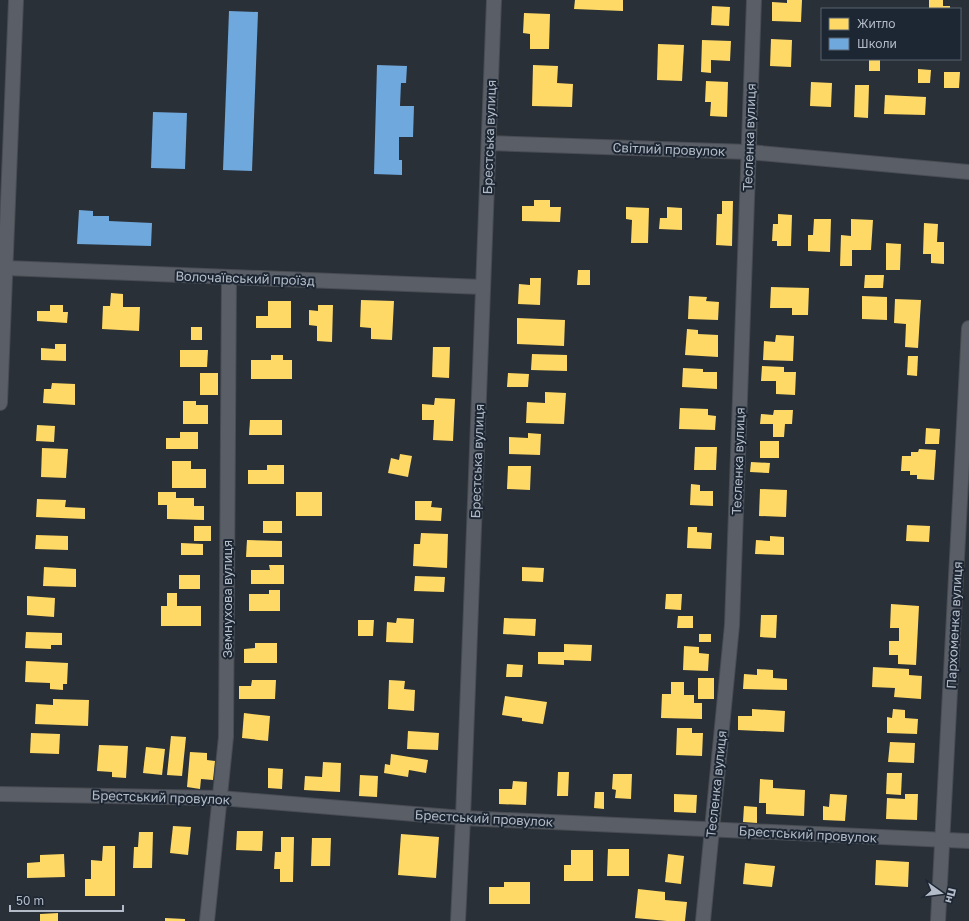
<svg xmlns="http://www.w3.org/2000/svg" width="969" height="921" font-family="'Golos Text',sans-serif">
	<style>
		.homes { fill: #ffd966 }
		.schools { fill: #6fa8dc }
		.lines { fill: none; stroke-linecap: round; stroke-linejoin: round }
		.street-casing { stroke: #484c53; stroke-width: 16 }
		.street { stroke: #5a5e66; stroke-width: 14 }
		.labels { text-anchor: middle; dominant-baseline: central; stroke-width: 4; stroke-linejoin: round; paint-order: stroke }
		.street-label { font-size: 13px; fill: #b4bcc9; stroke: #1d2633 }
	</style>
	<rect width="100%" height="100%" fill="#2a3038"/>
	<g class="homes">
		<polygon points="575,0 623,0 623,11 574,9"/>
		<polygon points="787,0 802,0 801,22 772,21 772,2 787,3"/>
		<polygon points="929,0 943,0 943,6 950,6 950,9 929,9"/>
		<polygon points="712,6 730,7 729,26 711,25"/>
		<polygon points="524,13 550,14 549,49 530,49 530,34 523,33"/>
		<polygon points="771,39 792,40 791,67 770,66"/>
		<polygon points="702,40 731,41 730,61 711,60 711,73 701,72"/>
		<polygon points="658,44 684,45 682,81 657,80"/>
		<rect x="869" y="59" width="11" height="12"/>
		<polygon points="533,65 558,66 557,83 573,84 572,107 532,106"/>
		<polygon points="918,69 931,70 930,83 918,83"/>
		<polygon points="944,72 960,72 959,88 944,88"/>
		<polygon points="706,81 728,82 727,117 710,116 711,102 705,102"/>
		<polygon points="811,82 832,83 831,107 810,106"/>
		<polygon points="855,85 869,85 868,118 854,117"/>
		<polygon points="885,95 926,97 925,115 884,114"/>
		<polygon points="534,200 550,200 550,207 561,207 560,222 522,221 522,206 534,206"/>
		<polygon points="722,201 733,201 732,246 716,245 717,214 722,214"/>
		<polygon points="626,207 649,208 648,243 631,243 632,220 626,219"/>
		<polygon points="667,207 682,208 682,230 659,229 660,218 667,218"/>
		<polygon points="778,214 792,215 791,246 777,246 777,241 772,241 773,224 778,224"/>
		<polygon points="814,219 831,219 830,252 808,251 808,235 813,235"/>
		<polygon points="851,219 873,220 871,250 852,250 852,266 840,266 841,235 851,236"/>
		<polygon points="924,223 938,224 937,242 944,242 944,264 931,263 931,254 923,254"/>
		<polygon points="886,243 901,244 900,270 886,270"/>
		<polygon points="578,270 590,270 590,285 577,285"/>
		<polygon points="865,275 884,275 883,288 864,288"/>
		<polygon points="530,278 541,278 540,305 518,304 519,284 530,285"/>
		<polygon points="771,287 809,288 808,315 792,315 792,308 770,308"/>
		<polygon points="111,293 123,294 123,307 140,307 139,331 102,329 103,306 110,306"/>
		<polygon points="689,296 707,297 706,301 719,302 718,320 688,319"/>
		<polygon points="862,296 887,297 887,320 862,319"/>
		<polygon points="895,299 921,300 918,348 905,347 906,324 894,323"/>
		<polygon points="361,300 394,301 392,340 371,339 371,328 360,327"/>
		<polygon points="268,301 291,301 291,328 256,328 256,316 268,316"/>
		<polygon points="50,305 63,305 63,312 68,312 67,323 37,321 37,311 50,311"/>
		<polygon points="318,305 333,305 332,342 317,341 317,326 309,325 309,310 318,311"/>
		<polygon points="517,318 565,320 564,346 517,344"/>
		<rect x="191" y="327" width="11" height="13"/>
		<polygon points="687,329 698,330 698,334 718,335 718,357 685,355"/>
		<polygon points="776,335 794,336 793,361 763,360 764,341 775,342"/>
		<polygon points="55,344 66,344 66,361 41,360 41,348 55,349"/>
		<polygon points="433,347 450,347 449,378 432,377"/>
		<polygon points="180,350 208,350 207,367 180,367"/>
		<polygon points="532,354 567,355 567,371 531,370"/>
		<polygon points="271,355 283,355 283,360 292,360 292,379 251,379 251,360 271,360"/>
		<polygon points="908,356 918,356 917,376 907,375"/>
		<polygon points="762,366 784,367 784,372 796,372 795,395 776,394 776,381 761,381"/>
		<polygon points="683,368 703,369 703,372 717,372 717,389 682,387"/>
		<rect x="200" y="373" width="18" height="22"/>
		<polygon points="508,373 529,374 528,387 507,387"/>
		<polygon points="52,383 75,384 75,405 43,403 44,389 51,389"/>
		<polygon points="545,392 566,393 564,424 526,423 527,402 545,403"/>
		<polygon points="435,398 455,399 453,441 433,440 434,420 422,420 422,404 434,405"/>
		<polygon points="183,401 196,401 196,405 208,405 208,424 183,424"/>
		<polygon points="680,408 708,409 708,415 716,416 715,430 679,429"/>
		<polygon points="774,410 793,410 792,424 785,424 784,437 773,437 773,424 760,424 761,414 773,415"/>
		<polygon points="250,420 282,420 282,435 249,435"/>
		<polygon points="37,425 55,426 54,442 36,441"/>
		<polygon points="926,428 940,429 939,444 925,444"/>
		<polygon points="180,432 198,432 198,449 166,449 166,438 180,438"/>
		<polygon points="528,433 541,434 540,455 509,454 509,437 528,438"/>
		<rect x="760" y="441" width="19" height="17"/>
		<polygon points="695,447 717,447 716,470 694,470"/>
		<polygon points="42,448 68,449 66,478 41,477"/>
		<polygon points="919,449 936,450 934,480 917,479 917,475 910,475 910,471 901,471 902,456 911,456 911,452 918,452"/>
		<polygon points="400,454 412,456 408,477 388,473 391,458 399,460"/>
		<polygon points="172,461 191,461 191,469 206,469 206,488 172,488"/>
		<polygon points="751,462 770,463 769,473 750,472"/>
		<polygon points="267,465 284,465 284,484 248,484 248,470 267,470"/>
		<polygon points="508,466 531,466 530,490 507,489"/>
		<polygon points="691,484 700,485 700,491 713,491 713,506 690,505"/>
		<polygon points="760,489 787,490 786,517 759,516"/>
		<polygon points="158,492 176,492 176,498 194,498 194,506 204,506 204,520 167,519 167,505 158,505"/>
		<rect x="296" y="492" width="26" height="24"/>
		<polygon points="37,499 66,500 65,507 85,508 85,519 36,517"/>
		<polygon points="415,501 432,501 431,507 442,508 441,521 415,520"/>
		<rect x="263" y="521" width="19" height="12"/>
		<polygon points="907,525 930,526 929,542 906,541"/>
		<rect x="194" y="526" width="17" height="15"/>
		<polygon points="688,527 697,527 697,532 712,533 711,549 687,548"/>
		<polygon points="421,533 448,534 447,568 413,566 414,544 420,544"/>
		<polygon points="36,535 68,536 68,550 35,549"/>
		<polygon points="770,536 784,537 784,555 755,554 756,540 770,541"/>
		<polygon points="247,540 282,541 282,557 246,557"/>
		<polygon points="181,543 203,544 203,555 181,555"/>
		<polygon points="269,565 284,565 284,584 251,584 251,570 270,570"/>
		<polygon points="44,567 76,569 76,587 43,586"/>
		<polygon points="522,567 544,568 543,582 522,581"/>
		<rect x="179" y="575" width="21" height="14"/>
		<polygon points="415,576 445,577 444,592 414,591"/>
		<polygon points="269,590 280,590 280,611 249,611 249,594 269,594"/>
		<polygon points="167,593 177,593 177,606 201,606 201,626 161,626 161,606 167,606"/>
		<polygon points="666,594 682,594 681,610 665,609"/>
		<polygon points="27,596 55,598 54,617 27,615"/>
		<polygon points="891,604 919,606 916,665 898,664 898,655 889,655 889,641 899,641 899,628 890,628"/>
		<polygon points="761,615 777,615 776,638 760,637"/>
		<polygon points="678,616 693,616 693,628 677,628"/>
		<polygon points="397,618 414,619 413,643 386,642 387,622 396,623"/>
		<polygon points="504,618 536,619 535,636 503,634"/>
		<polygon points="358,620 374,620 373,636 358,636"/>
		<polygon points="26,632 62,633 62,645 51,645 51,649 25,648"/>
		<rect x="699" y="634" width="12" height="8"/>
		<polygon points="255,643 277,643 277,663 244,663 244,649 255,648"/>
		<polygon points="564,644 592,645 591,661 564,660 564,665 538,664 538,652 564,652"/>
		<polygon points="684,646 699,647 699,653 709,654 708,671 683,670"/>
		<polygon points="26,661 68,663 67,684 63,684 63,690 50,689 50,683 25,682"/>
		<polygon points="507,664 523,665 522,677 506,677"/>
		<polygon points="873,667 909,669 909,675 922,676 921,699 894,697 895,688 872,687"/>
		<polygon points="757,669 773,670 773,678 787,679 787,690 743,689 744,674 757,675"/>
		<rect x="698" y="678" width="16" height="21"/>
		<polygon points="252,680 276,680 275,699 239,699 239,686 251,686"/>
		<polygon points="389,680 405,681 404,689 415,690 414,711 388,709"/>
		<polygon points="671,682 684,682 684,695 694,695 694,703 702,703 702,719 661,718 662,694 671,694"/>
		<polygon points="505,696 547,702 543,724 522,721 522,718 502,715"/>
		<polygon points="53,699 89,700 88,726 35,724 36,704 53,705"/>
		<polygon points="752,709 785,711 784,732 738,730 738,716 752,716"/>
		<polygon points="893,709 905,710 905,718 918,719 917,734 887,733 887,717 892,718"/>
		<polygon points="244,713 270,716 268,741 242,738"/>
		<polygon points="677,728 692,728 692,733 703,733 702,756 676,755"/>
		<polygon points="408,731 439,733 438,750 407,749"/>
		<polygon points="31,733 60,734 59,754 30,753"/>
		<polygon points="171,736 186,737 182,776 167,775"/>
		<polygon points="890,742 915,743 914,763 888,762"/>
		<polygon points="99,745 128,746 126,778 112,777 112,772 97,771"/>
		<polygon points="146,747 165,749 162,775 143,773"/>
		<polygon points="190,752 207,753 207,760 215,761 213,780 201,779 200,789 187,787"/>
		<polygon points="391,754 428,760 426,773 409,770 408,777 384,773 385,764 390,765"/>
		<polygon points="323,762 341,763 340,792 304,790 305,776 322,777"/>
		<polygon points="268,768 283,769 282,789 268,788"/>
		<polygon points="558,772 569,772 568,796 557,796"/>
		<polygon points="887,773 902,773 901,795 886,794"/>
		<polygon points="613,774 632,774 631,799 615,798 616,790 612,789"/>
		<polygon points="360,775 378,776 377,797 359,796"/>
		<polygon points="760,779 773,780 773,788 805,790 804,816 766,814 766,803 759,803"/>
		<polygon points="513,781 527,782 526,805 499,804 499,789 512,789"/>
		<polygon points="595,792 604,792 604,809 594,808"/>
		<polygon points="674,794 697,795 696,813 674,812"/>
		<polygon points="830,794 847,795 845,821 823,820 823,806 829,807"/>
		<polygon points="905,794 918,794 917,820 886,819 887,798 905,799"/>
		<polygon points="744,806 757,807 757,823 743,822"/>
		<polygon points="173,826 191,827 188,855 170,853"/>
		<polygon points="237,831 263,831 262,851 236,850"/>
		<polygon points="139,832 153,832 152,868 133,868 134,847 138,847"/>
		<polygon points="401,834 439,837 436,878 398,875"/>
		<polygon points="281,837 294,837 293,882 280,882 280,869 274,869 275,852 281,852"/>
		<polygon points="312,838 331,838 330,866 311,866"/>
		<polygon points="103,846 115,846 115,896 85,896 85,879 91,879 91,860 102,861"/>
		<polygon points="608,849 629,849 629,876 607,876"/>
		<polygon points="571,850 593,850 593,881 564,881 564,865 571,865"/>
		<polygon points="64,854 65,877 27,878 27,863 40,862 40,855"/>
		<polygon points="668,854 684,856 681,884 665,882"/>
		<polygon points="876,860 909,862 908,887 875,885"/>
		<polygon points="745,863 775,866 772,887 743,884"/>
		<polygon points="504,882 530,882 530,904 489,904 489,887 504,887"/>
		<polygon points="638,889 665,892 665,900 687,902 685,921 667,921 635,918"/>
		<polygon points="58,913 58,921 40,921 40,914"/>
		<polygon points="165,918 185,919 185,921 165,921"/>
	</g>
	<g class="schools">
		<polygon points="229,11 258,12 252,171 223,170"/>
		<polygon points="377,65 407,66 406,83 401,83 400,106 414,106 413,137 399,137 399,160 402,160 402,175 374,174"/>
		<polygon points="153,112 187,113 185,169 151,168"/>
		<polygon points="79,210 93,211 93,216 109,216 109,221 152,223 151,246 77,244"/>
	</g>
	<g class="lines">
		<g class="street-casing">
			<g id="street">
				<polyline points="489,143 749,152 969,172"/>
				<polyline points="6,268 483,287"/>
				<polyline points="0,403 16,0"/>
				<polyline points="0,794 220,798 463,818 969,841"/>
				<polyline points="207,921 226,737 229,277"/>
				<polyline points="458,921 463,818 494,0"/>
				<polyline points="703,921 732,625 754,0"/>
				<polyline points="938,921 969,328"/>
			</g>
		</g>
		<use href="#street" class="street"/>
	</g>
	<g class="labels">
		<g class="street-label">
			<text transform="translate(489 137) rotate(-88)">Брестська вулиця</text>
			<text transform="translate(749 137) rotate(-88)">Тесленка вулиця</text>
			<text transform="translate(669 149) rotate(2)">Світлий провулок</text>
			<text transform="translate(245 278) rotate(2)">Волочаївський проїзд</text>
			<text transform="translate(477 461) rotate(-88)">Брестська вулиця</text>
			<text transform="translate(738 461) rotate(-88)">Тесленка вулиця</text>
			<text transform="translate(227 599) rotate(-90)">Земнухова вулиця</text>
			<text transform="translate(954 625) rotate(-87)">Пархоменка вулиця</text>
			<text transform="translate(716 784) rotate(-84)">Тесленка вулиця</text>
			<text transform="translate(161 797) rotate(2)">Брестський провулок</text>
			<text transform="translate(484 818) rotate(3)">Брестський провулок</text>
			<text transform="translate(808 834) rotate(3)">Брестський провулок</text>
		</g>
	</g>
	<rect x="821" y="8" width="140" height="52" fill="#1d2633" stroke="#59626f"/>
	<rect x="829" y="18" width="20" height="12" fill="#ffd966" stroke="#59626f"/>
	<text x="857" y="28" font-size="12" fill="#b4bcc9">Житло</text>
	<rect x="829" y="38" width="20" height="12" fill="#6fa8dc" stroke="#59626f"/>
	<text x="857" y="48" font-size="12" fill="#b4bcc9">Школи</text>
	<g transform="translate(941 893) rotate(104)" stroke="#1d2633" stroke-width="3" paint-order="stroke">
	<path d="M0-3L7 15L0 10L-7 15Z" fill="#b4bcc9"/>
	<text y="-6" font-size="11" font-weight="bold" text-anchor="middle" fill="#b4bcc9">Пн</text>
	</g>
	<path d="M10 905v6h113v-6" fill="none" stroke="#b4bcc9" stroke-width="2"/>
	<text x="16" y="905" font-size="12" fill="#b4bcc9" stroke="#1d2633" stroke-width="3" paint-order="stroke">50 m</text>
</svg>
